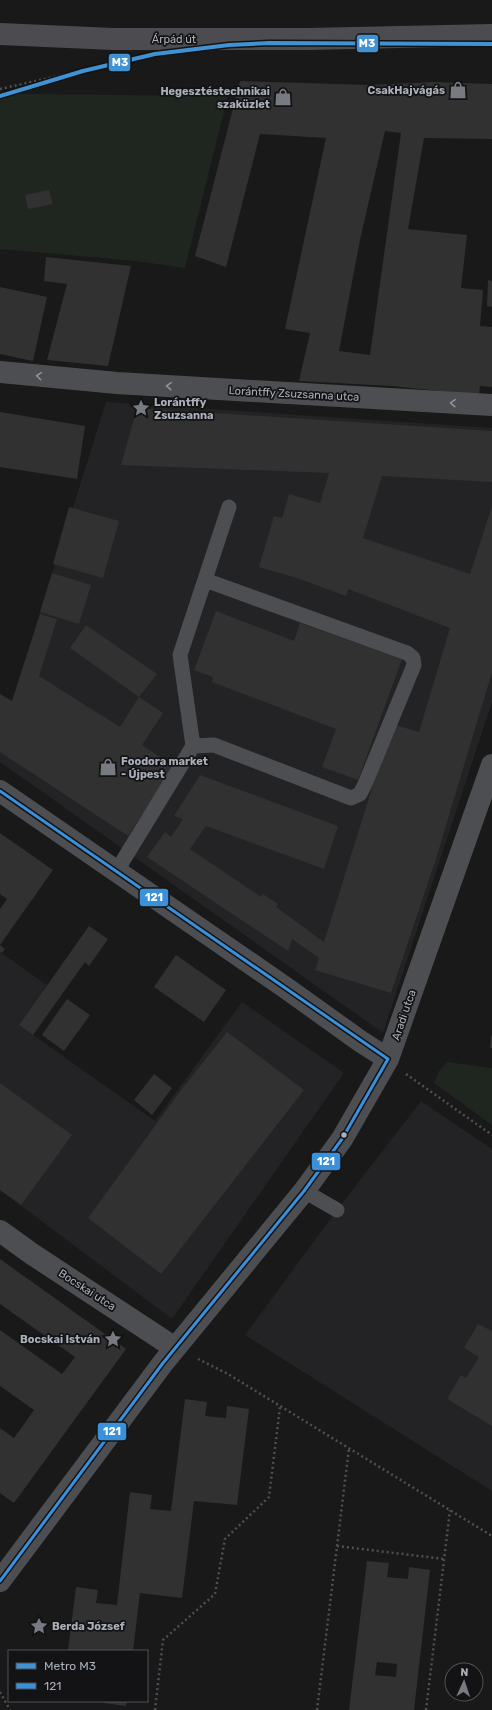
<svg xmlns="http://www.w3.org/2000/svg" width="492" height="1710" viewBox="0 0 492 1710" font-family="Rubik,sans-serif">
  <rect width="100%" height="100%" fill="#191919"/>
  <path fill="#232325" d="M106,402l386,26v274l-109,331 -383,-271v-22z
    M0,952l47,33 -28,40 136,96 87,-119 102,71 -172,246 -172,-129z
    M421,1101l71,48v342l-247,-156 92,-125z"/>
  <path fill="#1e261f" d="M0,91l23,3 205,2 -43,172 -50,-7 -135,-12z
    M447,1062l45,6v57l-58,-42 5,-12z"/>
  <path fill="#313131" fill-rule="evenodd" d="M240,81l129,4 65,-3 58,2v55l-68,-1 -16,91 59,6 -6,53 22,2 -3,36 12,1v60l-12,-1 -1,9 -87,-9 -93,-5 11,-48 -25,-4 41,-191 -66,-4 -34,133 -31,-11zM385,131l16,2 -31,222 -31,-4 21,-111z
    M49,190l4,14 -25,5 -3,-14z
    M46,257l85,9 -23,100 -61,-6 20,-76 -23,-3z
    M488,280l4,1v26l-5,-1z
    M0,287l47,10 -14,64 -33,-7z
    M137,408l355,23v51l-110,-6 -19,62 107,36 22,-68v166l-56,187 -45,134 -76,-23 4,-12 -27,-19 -4,12 -141,-94 18,-25 6,5 12,-18 -9,-3 26,-41 138,51 -14,43 -118,-43 -16,23 71,48 2,-3 15,10 -2,3 48,35 68,-218 27,8 31,-104 -102,-39 -2,7 -49,-18 -38,-11 15,-51 8,2 7,-24 31,9 9,-30 -208,-8z
    M0,412l85,14 -8,53 -77,-12z
    M69,507l50,14 -16,57 -50,-14z
    M52,573l39,12 -12,39 -39,-12z
    M216,611l78,30 6,-18 102,36 -44,121 -36,-13 14,-38 -124,-47 1,-5 -19,-7z
    M40,614l17,5 -18,57 81,51 19,-30 24,16 -21,32 32,21 -46,70 -128,-84v-58l12,7z
    M86,625l71,49 -18,23 -69,-49z
    M0,833l53,37 -53,75v-36l7,-10 -7,-5z
    M89,926l19,13 -19,27 -4,-4 -52,73 -14,-10z
    M0,945l5,4 -3,4 -2,-1z
    M176,955l50,35 -22,32 -50,-35z
    M67,999l23,16 -26,36 -22,-16z
    M227,1032l77,58 -143,184 -73,-56 93,-128z
    M491,1036h1v12h-2z
    M154,1074l18,14 -20,27 -18,-15z
    M0,1083l72,52 -51,70 -21,-15z
    M0,1259l126,90 -112,154 -14,-10v-65l14,10 20,-28 -34,-24v-56l62,44 13,-17 -75,-53z
    M478,1324l14,7v95l-45,-27 14,-24 5,3 13,-21 -15,-9z
    M185,1399l22,3 -2,14 21,2 1,-12 22,3 -12,96 -43,-4 -12,97 -42,-5 -7,58h-65l8,-64 22,3 -2,13 21,2 13,-113 22,3 -2,14 21,2z
    M367,1561l22,2 -2,14 21,2 1,-12 21,3 -16,140h-65zM377,1662l20,2 -1,13 -21,-2z
    M104,1701h23l-1,5 -22,-3z"/>
  <g fill="none" stroke-linecap="round" stroke-linejoin="round">
    <path stroke="#4f5053" stroke-width="2.5" stroke-dasharray="2 3" stroke-linecap="butt" d="M0,89l67,-15
      M406,1074l86,61
      M198,1359l30,15 264,162
      M337,1546l107,13
      M0,1692l10,18
      M155,1710l8,-70 52,-46 10,-55 44,-42 11,-90
      M317,1710l32,-262
      M426,1710l24,-200"/>
    <path stroke="#4d4e52" stroke-width="15" d="M193,746l21,-1 137,53 9,-4 5,-10 49,-119 -1,-7 -6,-5 -202,-73
      M116,872l77,-126 -13,-91 49,-148
      M304,1191l33,19"/>
    <path stroke="#4d4e52" stroke-width="22" d="M0,372l117,11 375,22
      M0,791l286,197 74,53 28,18
      M0,1231l32,23 143,94
      M0,1581l163,-218 141,-172 38,-52 46,-80 104,-294"/>
    <path stroke="#4c4c50" stroke-width="22" d="M0,34l113,5h195l184,-4"/>
    <g stroke="#131315" stroke-width="6">
      <path id="bus-1" d="M0,791l388,268 -46,80 -38,52 -141,172 -163,218"/>
    </g>
    <use href="#bus-1" stroke="#3a90db" stroke-width="3"/>
    <g stroke="#131315" stroke-width="7">
      <path id="metro-1" d="M0,96l83,-25 72,-17 74,-9 40,-2 223,1"/>
    </g>
    <use href="#metro-1" stroke="#4092d2" stroke-width="4"/>
  </g>
  <defs><path id="oneway-chevron" d="M-2-3.5L2.5 0L-2 3.5" fill="none" stroke-width="1.6" stroke-linecap="round" stroke-linejoin="round"/></defs>
  <g stroke="#8e929a">
    <use href="#oneway-chevron" transform="translate(39 376) rotate(-175)"/>
    <use href="#oneway-chevron" transform="translate(169 386) rotate(-176)"/>
    <use href="#oneway-chevron" transform="translate(453 403) rotate(-177)"/>
  </g>
  <defs>
    <g id="shop-bare" transform="scale(1.38)"><path d="M-5-2.5h2.3a2.7 3.5 0 0 1 5.4 0H5L5.5 6h-11ZM-1.5-2.5h3a1.5 2.3 0 0 0-3 0Z" fill="#777a81" stroke="#131315" stroke-width="2.5" paint-order="stroke"/></g>
    <g id="sight-bare" transform="scale(1.38)"><path d="M0-6L1.8-2.2L6-1.7L2.9 1.2L3.7 5.4L0 3.3L-3.7 5.4L-2.9 1.2L-6-1.7L-1.8-2.2Z" fill="#777a81" stroke="#131315" stroke-width="2.5" paint-order="stroke"/></g>
  </defs>
  <g fill-rule="evenodd">
    <use href="#shop-bare" x="458" y="90"/>
    <use href="#shop-bare" x="283" y="97"/>
    <use href="#sight-bare" x="141" y="408"/>
    <use href="#shop-bare" x="108" y="767"/>
    <use href="#sight-bare" x="113" y="1339"/>
    <use href="#sight-bare" x="39" y="1626"/>
  </g>
  <circle fill="#aaafb9" stroke="#131315" stroke-width="1.5" cx="344" cy="1135" r="3.5"/>
  <g text-anchor="middle" dominant-baseline="central" stroke-width="3.5" stroke-linejoin="round" paint-order="stroke">
    <g font-size="11" fill="#aaafb9" stroke="#131315">
      <text x="174" y="39">Árpád út</text>
      <text transform="translate(294 394) rotate(3)">Lorántffy Zsuzsanna utca</text>
      <text transform="translate(404 1015) rotate(-71)">Aradi utca</text>
      <text transform="translate(87 1290) rotate(33)">Bocskai utca</text>
    </g>
    <g font-size="11" font-weight="bold" fill="#aaafb9" stroke="#131315" text-anchor="end">
      <text x="445" y="90">CsakHajvágás</text>
      <text x="270" y="91">Hegesztéstechnikai<tspan x="270" dy="13">szaküzlet</tspan></text>
      <text x="154" y="402" text-anchor="start">Lorántffy<tspan x="154" dy="13">Zsuzsanna</tspan></text>
      <text x="121" y="761" text-anchor="start">Foodora market<tspan x="121" dy="13">- Újpest</tspan></text>
      <text x="100" y="1339">Bocskai István</text>
      <text x="52" y="1626" text-anchor="start">Berda József</text>
    </g>
  </g>
  <g stroke="#131315" stroke-width="1.5">
    <rect x="356" y="34" width="23" height="19" rx="4" fill="#4092d2"/>
    <rect x="108" y="53" width="23" height="19" rx="4" fill="#4092d2"/>
    <rect x="139" y="888" width="30" height="19" rx="4" fill="#3a90db"/>
    <rect x="311" y="1152" width="30" height="19" rx="4" fill="#3a90db"/>
    <rect x="97" y="1422" width="30" height="19" rx="4" fill="#3a90db"/>
  </g>
  <g font-size="11" text-anchor="middle" font-weight="bold" fill="#fff">
    <text x="367" y="47">M3</text>
    <text x="120" y="66">M3</text>
    <text x="154" y="901">121</text>
    <text x="326" y="1165">121</text>
    <text x="112" y="1435">121</text>
  </g>
  <rect x="8" y="1650" width="140" height="52" fill="#131315" stroke="#4f5157"/>
  <rect x="16" y="1663" width="20" height="6" fill="#4092d2" stroke="#4f5157"/>
  <text x="44" y="1670" font-size="12" fill="#aaafb9">Metro M3</text>
  <rect x="16" y="1683" width="20" height="6" fill="#3a90db" stroke="#4f5157"/>
  <text x="44" y="1690" font-size="12" fill="#aaafb9">121</text>
  <g transform="translate(464 1682) rotate(3)"><circle r="19" fill="#131315" stroke="#4f5157"/>
  <path d="M0-3L7 15L0 10L-7 15Z" fill="#777a81"/>
  <text y="-6" font-size="11" font-weight="bold" text-anchor="middle" fill="#aaafb9">N</text>
  </g>
</svg>
